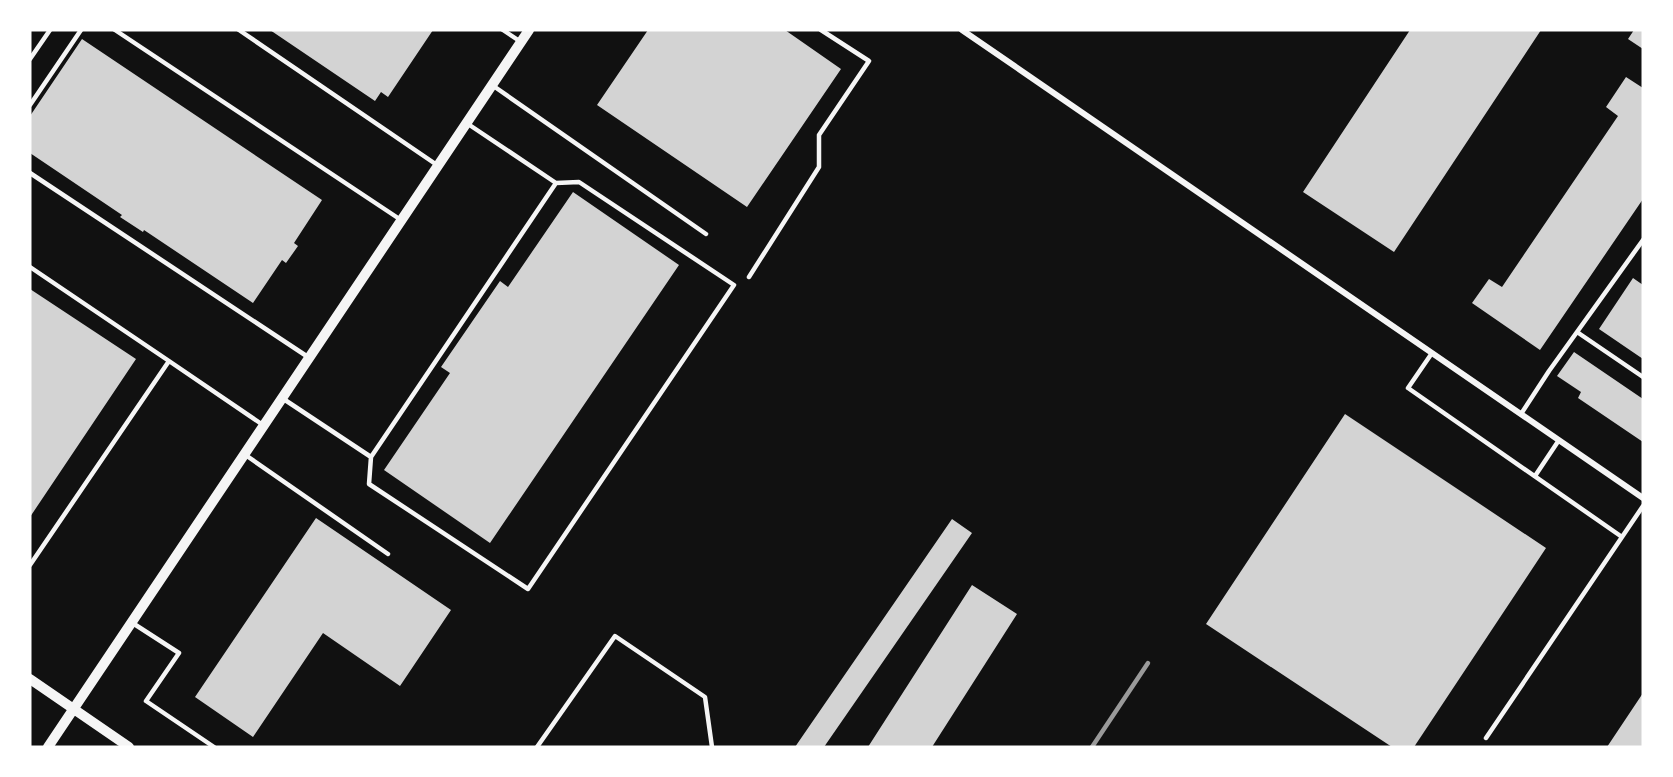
<svg xmlns="http://www.w3.org/2000/svg" width="1673" height="777" viewBox="0 0 1673 777" font-family="'Source Sans 3',sans-serif">
  <rect width="100%" height="100%" fill="#111"/>
  <path fill="#d3d3d3" d="M270,30h163l-45,67 -7,-5 -6,9z
    M648,30h137l56,39 -94,138 -150,-102z
    M1410,30h131l-147,222 -91,-60z
    M1634,30h9v19l-15,-10z
    M82,39l240,161 -28,43 4,3 -12,17 -4,-3 -29,43 -109,-73 -1,2 -23,-15 2,-2 -92,-62v-37z
    M1626,77l17,11v111l-103,151 -68,-47 17,-24 13,8 116,-171 -12,-9z
    M573,192l106,73 -189,278 -106,-73 66,-97 -9,-6 59,-86 8,6z
    M1633,278l10,7v74l-44,-30z
    M30,289l106,70 -106,158z
    M1574,352l69,47v43l-65,-44 3,-6 -24,-16z
    M1345,414l201,134 -132,199h-22l-186,-123z
    M316,518l135,92 -51,76 -77,-53 -70,104 -58,-40z
    M952,519l20,14 -148,214h-29z
    M972,585l45,29 -85,133h-64z
    M1643,693v54h-36z"/>
  <g fill="none" stroke-linecap="round" stroke-linejoin="round">
    <path stroke="#f5f5f5" stroke-width="4.5" d="M115,30l286,190
      M239,30l198,135
      M503,30l18,12
      M30,59l20,-29
      M492,85l214,149
      M30,105l51,-75
      M30,173l278,184
      M30,267l139,94 -139,204
      M749,277l70,-110v-32l50,-74 -48,-31
      M1577,332l66,45
      M1432,353l-24,35 214,149
      M169,361l94,64
      M282,398l89,59 185,-274 -88,-59
      M1521,414l28,-43 94,-131
      M244,454l144,100
      M371,457l-2,27 159,105 206,-304 -155,-103 -23,1
      M1535,476l24,-36
      M131,622l48,31 -33,48 68,46
      M1486,738l157,-232
      M537,747l78,-111 90,61 7,50"/>
    <path stroke="#f5f5f5" stroke-width="6" d="M962,30l681,468"/>
    <path stroke="#f5f5f5" stroke-width="10" d="M30,679l99,68
      M48,747l481,-717"/>
    <path stroke="#9a9a9a" stroke-width="4.5" d="M1092,747l56,-84"/>
  </g>
  <rect width="1673" height="777" fill="none" stroke="#ffffff" stroke-width="63"/>
</svg>
